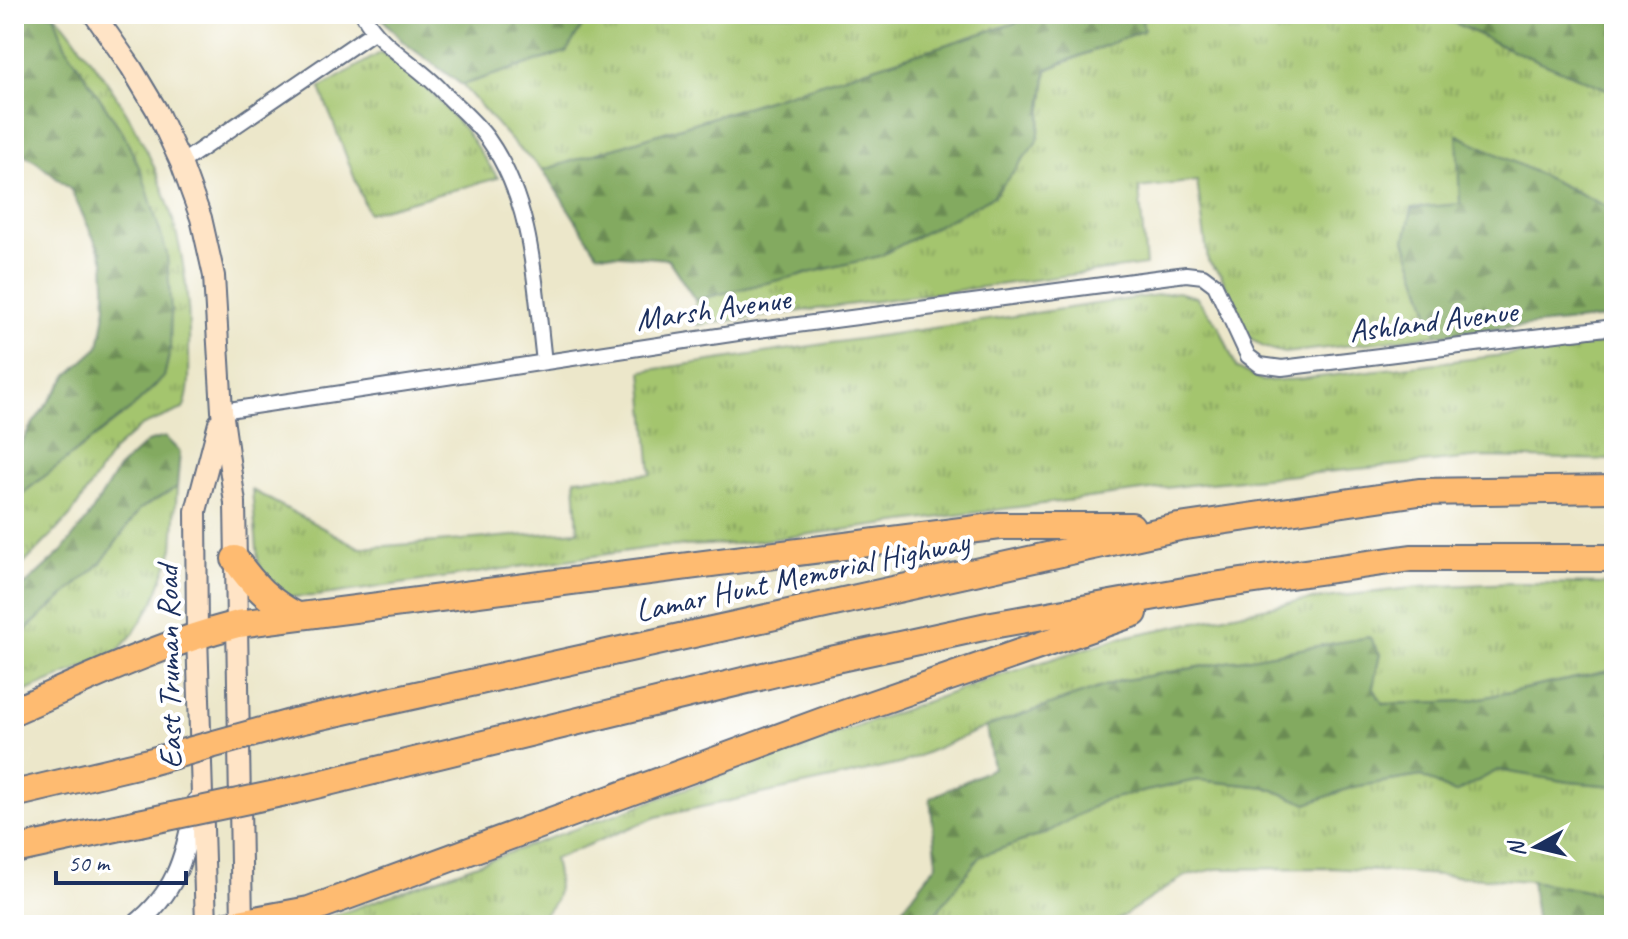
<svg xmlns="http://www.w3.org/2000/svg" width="1628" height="939" viewBox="0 0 1628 939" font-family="Caveat,sans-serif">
  <defs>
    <pattern id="grass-tufts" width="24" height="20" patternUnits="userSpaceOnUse" patternTransform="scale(2)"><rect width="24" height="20" fill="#a4c56e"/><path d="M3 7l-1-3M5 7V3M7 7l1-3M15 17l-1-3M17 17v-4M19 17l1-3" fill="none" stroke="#85a05e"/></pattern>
    <pattern id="forest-firs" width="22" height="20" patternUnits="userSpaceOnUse" patternTransform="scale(2)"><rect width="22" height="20" fill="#83aa61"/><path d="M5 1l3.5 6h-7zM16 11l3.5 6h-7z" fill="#6a8b53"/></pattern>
  </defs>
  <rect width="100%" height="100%" fill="#fff"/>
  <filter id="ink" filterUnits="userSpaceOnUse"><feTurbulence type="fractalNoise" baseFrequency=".0125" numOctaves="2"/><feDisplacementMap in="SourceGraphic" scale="16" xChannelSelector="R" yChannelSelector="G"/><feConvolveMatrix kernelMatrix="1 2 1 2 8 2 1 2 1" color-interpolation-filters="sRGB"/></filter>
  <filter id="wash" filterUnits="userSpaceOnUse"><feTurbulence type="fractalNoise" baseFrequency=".006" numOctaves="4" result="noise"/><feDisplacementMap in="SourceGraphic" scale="32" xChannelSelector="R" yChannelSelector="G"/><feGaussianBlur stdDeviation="1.8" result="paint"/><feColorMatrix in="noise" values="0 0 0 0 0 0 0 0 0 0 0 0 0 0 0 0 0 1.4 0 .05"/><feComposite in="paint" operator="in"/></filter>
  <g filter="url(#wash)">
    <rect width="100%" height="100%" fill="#ece7ca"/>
    <path fill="url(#grass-tufts)" stroke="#607a66" stroke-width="2" d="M54,14c11,8 21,25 30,37 69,87 108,187 105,299 0,20 2,41 -6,59l-42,17 -27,24 -43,65 -57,59v-70l13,-14 105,-82 32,-31 6,-26 -46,-216 -59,-90z
      M590,14h55l7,10 17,-4v-6h375l-501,156 -26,-23 -55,-62 104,-33z
      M1141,14h296l65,32 112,46v118l-156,-75 2,69 -55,36 32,95 -153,18 -21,-6 -14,-10 -28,-62 -13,-14 -11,-80 -58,7 7,77 -449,60 -2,-25 185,-44 158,-116 9,-70 96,-40z
      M382,52l52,43 31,35 33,48 -130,35 -48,-125z
      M1177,292l19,5 23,29 17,41 27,14 39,-2 312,-37v118l-131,-3 -294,28 -455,59 -78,3 -339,49 -29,1 -24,-19 -6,-18 -6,-70 108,58 218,-17 -3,-52 76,-5 -9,-103z
      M177,487l-4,62 -19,52 -21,33 -19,21 -100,41v-56l87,-77 39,-54z
      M1514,583l100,1v86l-147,31 -85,3 -9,-17 7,-33 -11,-17 -250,44 -133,46 -86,37 -244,53 -102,42c8,36 6,50 -30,66h-215l683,-247 127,-40 179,-37 122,-14z
      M1497,770l72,12 45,4v110l-83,-15 -200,-13 -115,1 -31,7 -76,49h-182l53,-69 66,-23 59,-33 92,-20 69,7 41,17 46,-17 69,-11 33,16z"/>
    <path fill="url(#forest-firs)" stroke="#4f6c60" stroke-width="2" d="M14,14h40l11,31 59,90 18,38 25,81 4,57 -1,40 -6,26 -32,31 -105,82 -13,14v-46l15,-29 39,-54 31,-28 7,-40 -2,-47 -33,-70 -33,-27 -24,-15v-55l3,-3 -3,-2z
      M378,14h212l-24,38 -104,33 -59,-43z
      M1044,14h97l3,16 -97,39 -9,71 -44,56 -114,60 -185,44 -27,-41 -71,-6 -54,-83z
      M1437,14h177v78l-112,-46z
      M1457,135l157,75v107l-177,18 -32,-95 7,-32 48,-4z
      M165,437l15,15 -3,35 -37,22 -39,54 -87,77v-45l48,-44 28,-36 28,-46 29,-27z
      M1369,637l11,17 -7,33 10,17 84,-3 147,-31v116l-45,-4 -71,-12 -43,23 -34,-17 -68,11 -46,17 -41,-17 -69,-7 -92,20 -59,33 -66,23 -53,69h-37l47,-61 -7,-66 63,-30 -7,-41 133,-46z
      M1531,881l83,15v29h-77z"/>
  </g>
  <g filter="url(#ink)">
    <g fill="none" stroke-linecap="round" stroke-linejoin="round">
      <g stroke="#646f84" stroke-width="18">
        <path id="minor" d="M363,14c17,33 53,49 78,76 15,16 34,31 47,49 46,65 47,148 56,223
          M181,163l192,-131
          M222,411l529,-80 435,-57 17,2 12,9 33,71 12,9 22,3 332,-41"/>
      </g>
      <g stroke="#646f84" stroke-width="22">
        <path id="tertiary" d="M135,925c45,-36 49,-71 61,-123"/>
      </g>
      <g stroke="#646f84" stroke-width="24">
        <path id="secondary" d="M94,14l37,53 25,42 25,54 20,55 13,58 8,135 13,92 7,422
          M206,925l-9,-291 -1,-123 23,-88"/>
      </g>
      <g stroke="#646f84" stroke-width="30">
        <path id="motorway" d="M235,559c19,27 33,41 62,57
          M14,711c73,-32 146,-67 224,-87l762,-98h131
          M294,722l885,-195 240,-35 195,-3
          M295,790l522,-127 175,-38 221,-39 198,-28h203
          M14,794l135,-32
          M14,850l125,-27
          M228,925l81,-15 514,-189 311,-108"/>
      </g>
      <use href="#minor" stroke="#fff" stroke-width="14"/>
      <use href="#tertiary" stroke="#fff" stroke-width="18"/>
      <use href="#secondary" stroke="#ffe4c6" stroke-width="20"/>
      <use href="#motorway" stroke="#febb71" stroke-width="26"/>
      <g stroke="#646f84" stroke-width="30" stroke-linecap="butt">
        <path id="motorway-bridge" d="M149,762l145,-40
          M139,823l156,-33"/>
      </g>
      <use href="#motorway-bridge" stroke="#febb71" stroke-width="26"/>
    </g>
  </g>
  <g text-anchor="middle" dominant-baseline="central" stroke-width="8" stroke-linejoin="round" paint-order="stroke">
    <g font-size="32" fill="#1b2f5e" stroke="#fff">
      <text transform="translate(713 309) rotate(-8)">Marsh Avenue</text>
      <text transform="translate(1433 321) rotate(-7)">Ashland Avenue</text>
      <text transform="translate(802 576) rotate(-12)">Lamar Hunt Memorial Highway</text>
      <text transform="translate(169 667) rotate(-91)">East Truman Road</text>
    </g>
  </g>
  <rect width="1628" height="939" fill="none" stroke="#fff" stroke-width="48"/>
  <g transform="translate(1536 847) rotate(262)" stroke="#ffffff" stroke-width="6" paint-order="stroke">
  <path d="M0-6L14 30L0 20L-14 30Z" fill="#1b2f5e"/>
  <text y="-12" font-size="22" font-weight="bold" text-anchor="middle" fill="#1b2f5e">N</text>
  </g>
  <path d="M56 871v12h130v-12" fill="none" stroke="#1b2f5e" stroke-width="4"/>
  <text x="68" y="871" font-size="24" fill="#1b2f5e" stroke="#ffffff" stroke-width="6" paint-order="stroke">50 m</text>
</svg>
